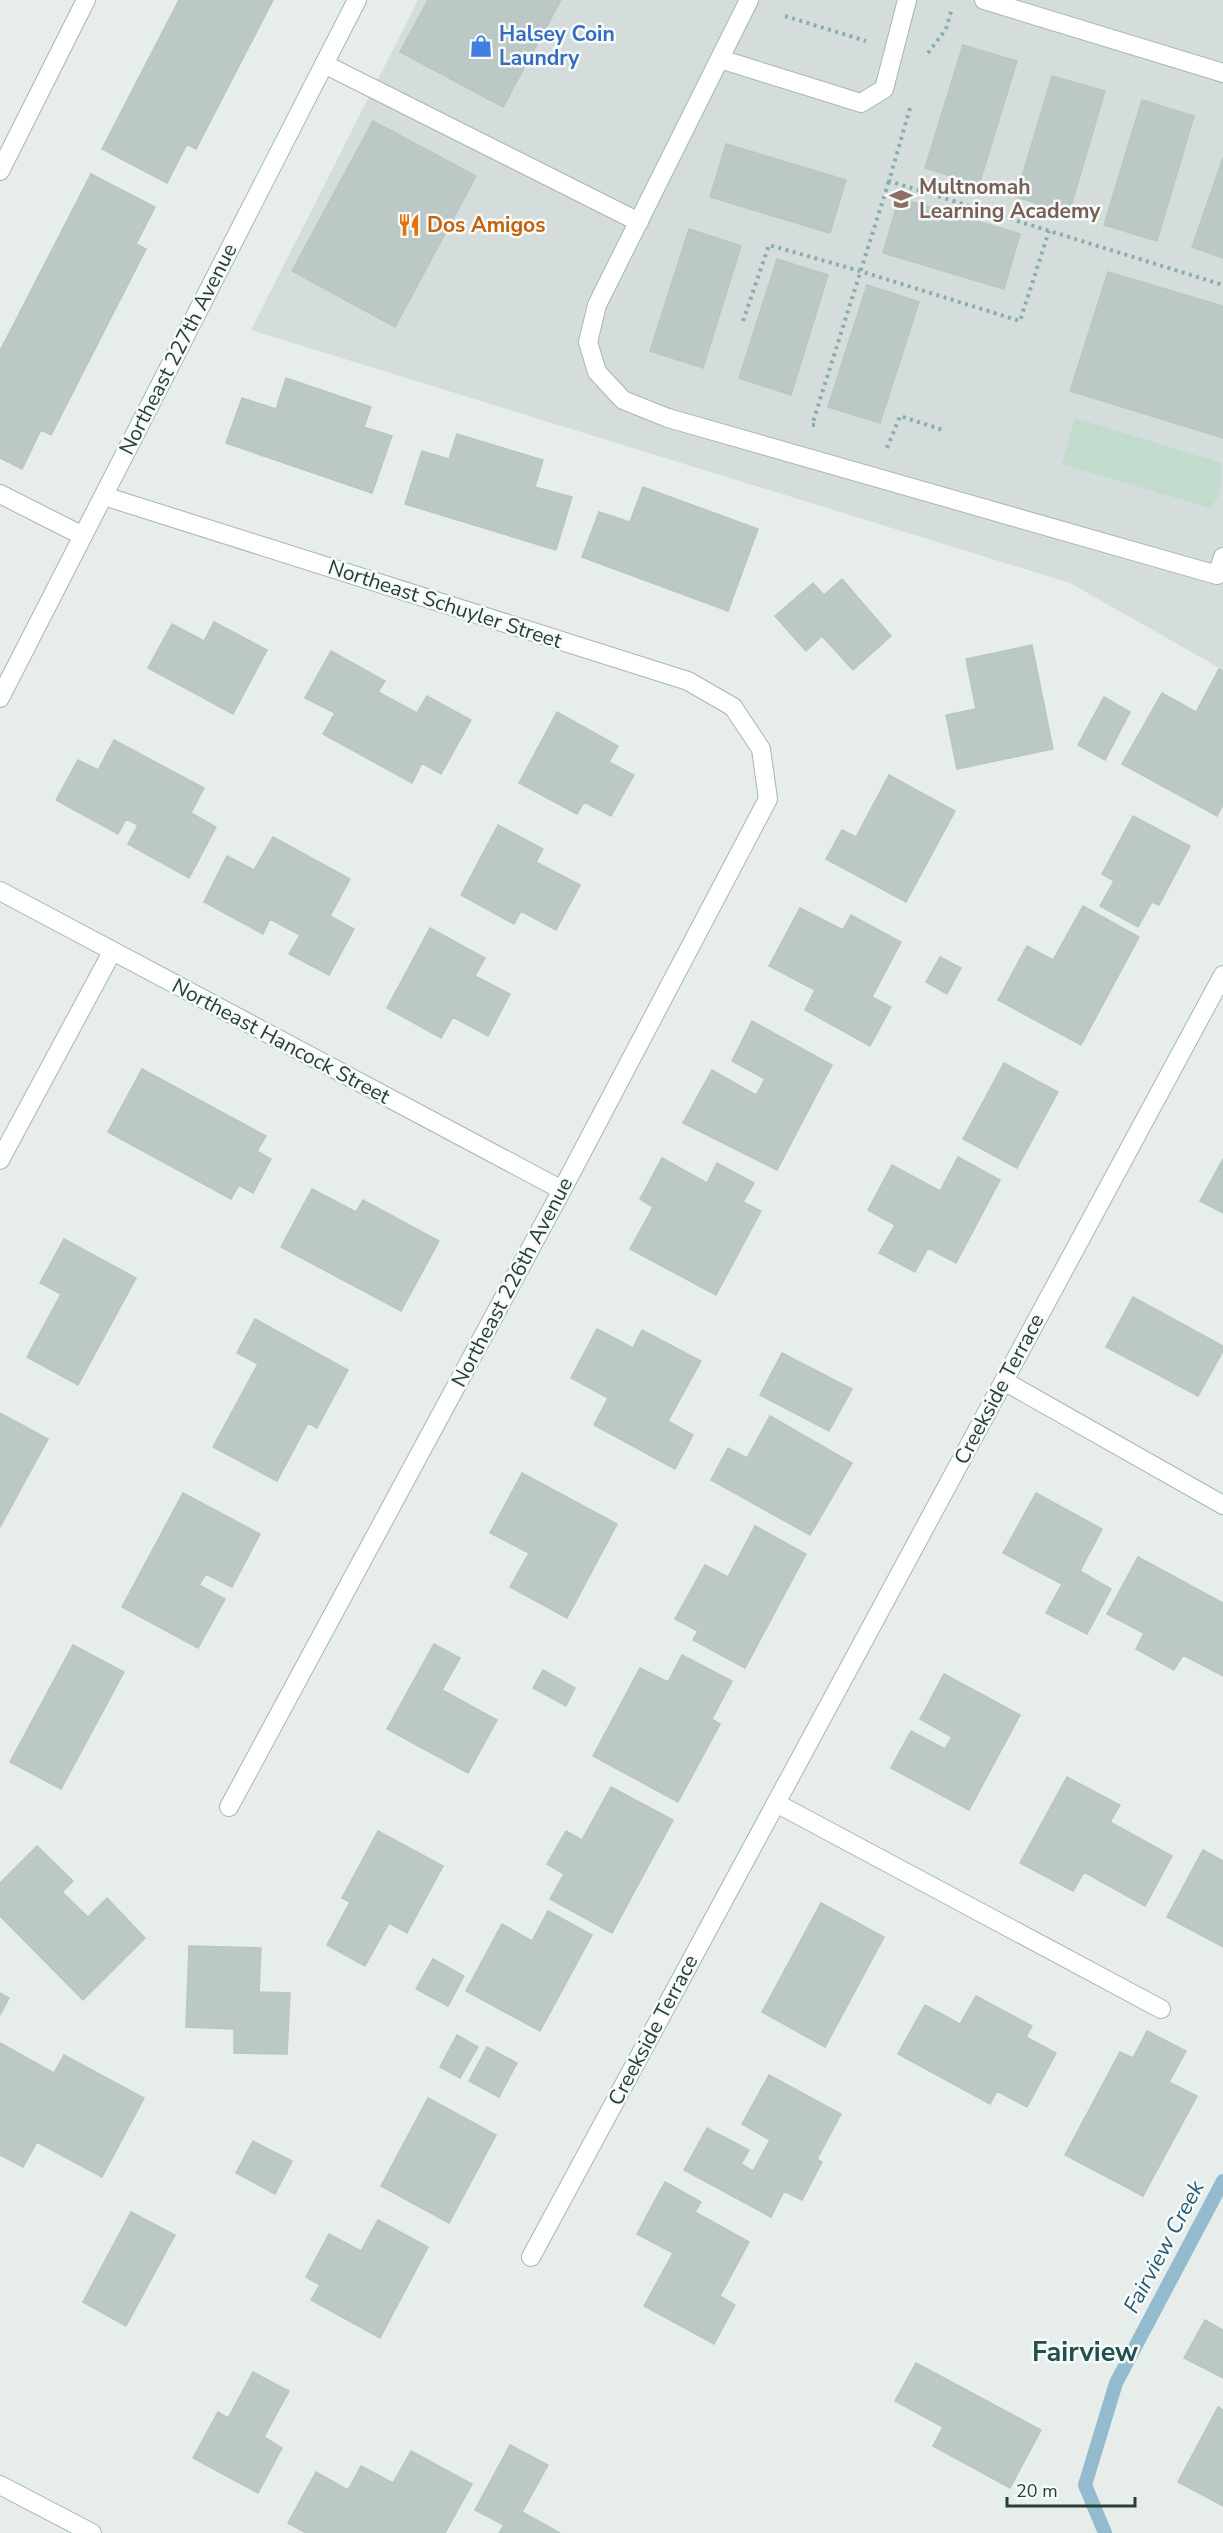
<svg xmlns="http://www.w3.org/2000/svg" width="1223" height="2533" viewBox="0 0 1223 2533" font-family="'Nunito Sans',sans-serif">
  <rect width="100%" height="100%" fill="#e6edeb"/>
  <path fill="#d4dddb" d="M418,0h805v670l-153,-87 -819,-253z"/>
  <path fill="#c1dccd" d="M1075,418l146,45c2,17 1,33 -11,45l-148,-44z"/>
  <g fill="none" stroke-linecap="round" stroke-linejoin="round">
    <path stroke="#93bacd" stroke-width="14" d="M1105,2533l-20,-48 31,-102 107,-202"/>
  </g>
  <path fill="#bbc8c5" stroke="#b9c7c3" stroke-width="1.5" d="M179,0h94l-77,149 -9,-5 -20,39 -65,-34z
    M428,0h133l-58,107 -103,-55z
    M963,45l54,16 -38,124 -54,-17z
    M1052,76l53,15 -36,122 -53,-16z
    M1142,100l52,16 -37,125 -53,-16z
    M373,121l103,55 -81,151 -103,-56z
    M726,144l120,36 -16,53 -120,-36z
    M1223,158v100l-31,-11z
    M91,174l64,33 -19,37 10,5 -95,186 -10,-5 -19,39 -22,-11v-107z
    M899,198l121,36 -16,55 -121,-36z
    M689,229l52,17 -38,122 -53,-17z
    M777,259l51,16 -37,120 -52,-17z
    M1108,272l115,34v132l-153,-47z
    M867,285l52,17 -39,121 -52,-16z
    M286,378l85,29 -7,20 28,9 -20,57 -146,-50 16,-45 34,11z
    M457,434l86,26 -8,27 37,10 -16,53 -151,-46 17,-53 27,8z
    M643,487l115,42 -30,82 -146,-54 17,-45 31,10z
    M842,579l49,57 -38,34 -31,-34 -16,15 -31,-35 38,-33 11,12z
    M214,622l53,28 -34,64 -85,-46 24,-44 32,17z
    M1032,645l21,104 -96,20 -11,-54 30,-6 -10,-50z
    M331,651l54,30 -7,11 39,21 10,-17 44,24 -30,54 -19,-11 -10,20 -89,-49 12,-21 -30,-15z
    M1219,669l4,2v134l-6,11 -95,-52 40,-71 34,19z
    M1104,697l26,15 -25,48 -27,-15z
    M557,712l61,34 -9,16 25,13 -23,41 -27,-14 -7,12 -58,-31z
    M114,740l90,48 -13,25 25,14 -27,51 -61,-34 10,-19 -12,-6 -8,15 -62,-34 22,-40 20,10z
    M889,775l66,36 -49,91 -80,-43 16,-29 14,7z
    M1133,816l57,30 -31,59 -7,-3 -14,25 -38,-21 14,-25 -12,-7z
    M498,825l45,24 -7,13 44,23 -24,45 -35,-19 -7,13 -53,-29z
    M273,837l77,42 -20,37 24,13 -25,46 -40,-21 11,-19 -30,-16 -7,15 -59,-32 23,-46 27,14z
    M1083,906l56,31 -58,108 -83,-45 29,-54 26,14z
    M800,908l43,22 8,-15 50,27 -29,55 19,10 -21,39 -65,-36 10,-20 -46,-24z
    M430,928l55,30 -10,18 35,18 -22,42 -35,-19 -12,21 -54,-30z
    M940,957l21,11 -14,26 -21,-12z
    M752,1021l80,44 -55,105 -94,-47 29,-53 44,25 9,-16 -33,-18z
    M1004,1063l54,29 -41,76 -54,-29z
    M142,1069l124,67 -9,15 14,8 -18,34 -14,-8 -8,14 -123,-67z
    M958,1157l42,23 -44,83 -28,-15 -13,24 -36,-19 16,-28 -27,-15 24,-45 48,26z
    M662,1158l45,25 10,-20 37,20 -11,19 18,9 -45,84 -86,-46 23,-42 -13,-8z
    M1223,1159v54l-23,-12z
    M312,1189l44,23 7,-12 76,41 -38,70 -120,-64z
    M64,1239l72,39 -58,107 -51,-28 34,-63 -21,-11z
    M1133,1297l90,49v5l-25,45 -92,-49z
    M255,1319l93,51 -31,58 -9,-5 -31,58 -64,-34 45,-83 -21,-11z
    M597,1329l36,19 9,-18 59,31 -33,60 25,14 -18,34 -81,-44 14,-27 -37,-20z
    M782,1353l70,36 -23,42 -69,-36z
    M0,1413l48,26 -48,88z
    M770,1416l82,47 -42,72 -99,-55 17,-32 19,10z
    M522,1473l95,51 -50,94 -57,-31 19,-34 -39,-20z
    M183,1493l77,41 -28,53 -26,-13 -7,11 26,14 -27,49 -76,-41z
    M1036,1493l66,36 -22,42 31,18 -24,45 -41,-21 16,-29 -59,-31z
    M755,1526l51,28 -61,114 -52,-28 5,-9 -23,-12 30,-54 23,12z
    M1138,1557l85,46v73l-40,-21 -9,15 -38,-21 8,-16 -37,-19z
    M434,1644l26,14 -18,32 55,30 -29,53 -81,-44z
    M73,1645l51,27 -63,117 -51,-27z
    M682,1655l50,26 -20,38 8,5 -42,78 -85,-46 47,-88 28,14z
    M543,1670l32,18 -9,18 -33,-18z
    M944,1674l76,41 -51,95 -78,-42 20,-37 34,18 7,-12 -32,-18z
    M1067,1777l53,28 -10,17 62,34 -27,50 -61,-34 -11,19 -53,-28z
    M611,1787l62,33 -61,113 -62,-34 14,-25 -17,-10 19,-33 16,9z
    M378,1831l65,35 -36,67 -18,-10 -24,43 -38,-21 23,-43 -8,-4z
    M37,1846l36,35 -11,11 26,25 19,-19 38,40 -62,62 -83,-84v-33z
    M1203,1850l20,11v86l-56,-30z
    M821,1903l63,34 -59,110 -63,-35z
    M548,1911l44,24 -52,96 -74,-40 36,-67 30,17z
    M189,1946l72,2 -2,44 31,1 -3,61 -53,-1v-24l-48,-2z
    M433,1959l31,17 -16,30 -32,-17z
    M0,1993l9,5 -9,17z
    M976,1996l56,30 -6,11 30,16 -29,54 -30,-16 -7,13 -92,-50 27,-49 35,19z
    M1147,2031l39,20 -17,31 28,14 -54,100 -78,-41 55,-103 13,6z
    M457,2035l21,12 -18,31 -20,-11z
    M0,2043l54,30 10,-18 80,43 -42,79 -65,-35 -14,25 -23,-12z
    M487,2047l30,16 -18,34 -30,-16z
    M769,2075l72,39 -24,45 5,3 -20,38 -18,-9 -13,26 -87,-47 23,-42 42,22 -8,14 12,7 17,-31 -28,-16z
    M428,2098l68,37 -47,88 -68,-37z
    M253,2141l39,20 -17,33 -39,-21z
    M665,2182l36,20 -6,10 54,30 -29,54 15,9 -21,39 -70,-38 29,-53 -36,-19z
    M131,2212l44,23 -49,91 -43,-24z
    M378,2220l50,27 -48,91 -69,-38 9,-15 -14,-8 23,-43 32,17z
    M1205,2320l18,10v48l-39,-20z
    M916,2363l125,67 -31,58 -77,-42 10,-19 -48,-26z
    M253,2372l36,19 -25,46 18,11 -24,45 -65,-35 25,-46 10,6z
    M1218,2407l5,3v96l-45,-24z
    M510,2445l38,20 -26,47 38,21h-61l5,-8 -29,-15z
    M411,2451l61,33 -27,49h-139l-18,-10 28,-51 32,18 13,-24 32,17z"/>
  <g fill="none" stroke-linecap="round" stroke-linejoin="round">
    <g stroke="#a9b5b3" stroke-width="20">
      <path id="service" d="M749,0l-152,305 -9,37 9,30 26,28 45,18 549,157 6,-18
        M984,0l239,73
        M720,59l141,44 23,-14 23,-89
        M324,64l315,158
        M0,171l86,-171
        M0,494l83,42"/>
    </g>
    <g stroke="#a9b5b3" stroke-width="20">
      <path id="minor" d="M104,496l584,185 45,26 28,42 7,50 -206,391 -333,617
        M0,698l357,-698
        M0,891l562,299
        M0,1160l112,-208
        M1004,1381l219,124
        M776,1803l385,206
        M531,2257l692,-1282
        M0,2485l92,48"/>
    </g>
    <path stroke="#89aea9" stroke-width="4" stroke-dasharray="3 4.5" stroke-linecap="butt" d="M785,16l81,25
      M928,53l18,-24 6,-21
      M910,108l-21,73 334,104
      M743,321l26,-76 91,26 160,50 29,-90
      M815,425h-3l77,-244
      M887,448l13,-32 43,14"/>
    <use href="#service" stroke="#fff" stroke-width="18"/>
    <use href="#minor" stroke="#fff" stroke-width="18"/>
  </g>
  <defs>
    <g id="shop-bare" transform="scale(1.8)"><path d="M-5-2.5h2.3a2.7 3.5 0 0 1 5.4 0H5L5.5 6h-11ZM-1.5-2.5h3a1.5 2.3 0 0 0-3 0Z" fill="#3f7fe0" stroke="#f6faf9" stroke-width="2.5" paint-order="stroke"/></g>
    <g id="school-bare" transform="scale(1.8)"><path d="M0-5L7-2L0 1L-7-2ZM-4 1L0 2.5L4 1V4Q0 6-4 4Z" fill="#8d6e63" stroke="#f6faf9" stroke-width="2.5" paint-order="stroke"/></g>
    <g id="restaurant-bare" transform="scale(1.8)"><path d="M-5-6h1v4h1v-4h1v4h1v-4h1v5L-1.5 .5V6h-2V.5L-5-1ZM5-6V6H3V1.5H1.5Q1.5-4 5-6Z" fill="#e8710a" stroke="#f6faf9" stroke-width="2.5" paint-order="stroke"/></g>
  </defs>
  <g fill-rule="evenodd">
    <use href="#shop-bare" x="481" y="46"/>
    <use href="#school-bare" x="901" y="199"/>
    <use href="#restaurant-bare" x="409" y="225"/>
  </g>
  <g text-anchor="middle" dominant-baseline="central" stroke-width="5" stroke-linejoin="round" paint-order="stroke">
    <g font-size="21" font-weight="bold" fill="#366cbe" stroke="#f6faf9" text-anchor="start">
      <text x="499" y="34">Halsey Coin<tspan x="499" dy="24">Laundry</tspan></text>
    </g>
    <g font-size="21" font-weight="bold" fill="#785e54" stroke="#f6faf9" text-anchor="start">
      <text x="919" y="187">Multnomah<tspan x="919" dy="24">Learning Academy</tspan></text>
    </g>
    <g font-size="21" font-weight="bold" fill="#c56008" stroke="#f6faf9" text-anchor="start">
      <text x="427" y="225">Dos Amigos</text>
    </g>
    <g font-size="21" fill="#263e3c" stroke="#f6faf9">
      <text transform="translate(178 349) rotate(-63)">Northeast 227th Avenue</text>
      <text transform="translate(445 604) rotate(18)">Northeast Schuyler Street</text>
      <text transform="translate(281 1041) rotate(28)">Northeast Hancock Street</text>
      <text transform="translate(512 1282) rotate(-62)">Northeast 226th Avenue</text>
      <text transform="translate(999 1389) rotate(-62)">Creekside Terrace</text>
      <text transform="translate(653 2030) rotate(-62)">Creekside Terrace</text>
    </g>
    <g font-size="22" font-style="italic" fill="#245a76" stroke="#f6faf9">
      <text transform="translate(1164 2247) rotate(-62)">Fairview Creek</text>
    </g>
    <g font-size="27" font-weight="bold" fill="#234f4c" stroke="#f6faf9">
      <text x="1085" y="2352">Fairview</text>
    </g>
  </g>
  <path d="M1007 2497v9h128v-9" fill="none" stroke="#263e3c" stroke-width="3"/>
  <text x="1016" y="2497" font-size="18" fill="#263e3c" stroke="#f6faf9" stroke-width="4.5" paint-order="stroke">20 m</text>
</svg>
